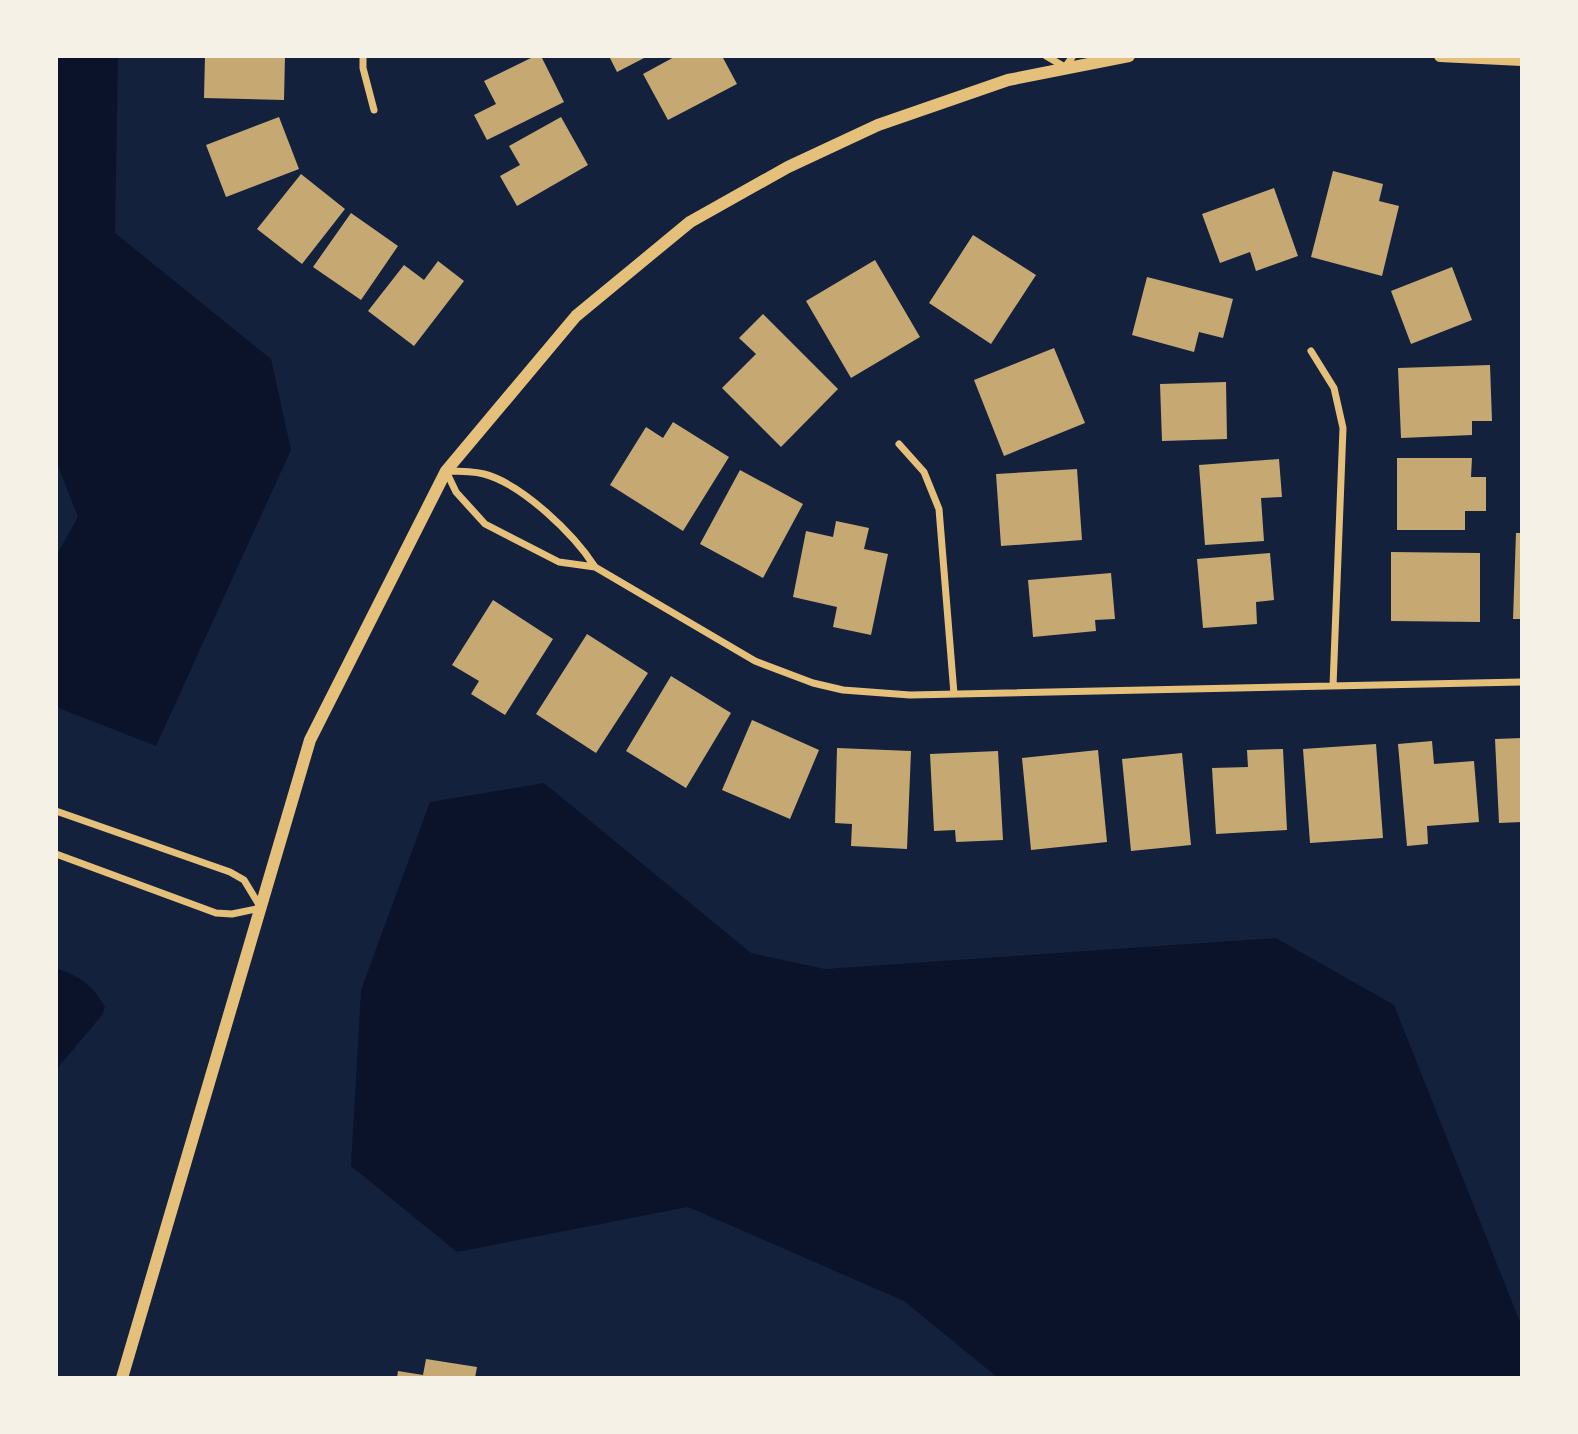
<svg xmlns="http://www.w3.org/2000/svg" width="1578" height="1434" viewBox="0 0 1578 1434" font-family="Lato,sans-serif">
  <rect width="100%" height="100%" fill="#14213d"/>
  <path fill="#0b132b" d="M56,56h62l-3,177 156,126 20,91 -135,296 -100,-39v-151l22,-39 -22,-56z
    M544,783l207,170 74,16 451,-31 118,67 128,322v51h-524l-94,-77 -216,-94 -231,45 -106,-86 10,-176 69,-188z
    M56,968c23,8 37,17 49,39l-3,8 -46,55z"/>
  <path fill="#c6a872" d="M205,56h80l-1,44 -80,-2z
    M535,56h6l23,46 -77,38 -13,-25 22,-11 -12,-23z
    M609,56h39l-31,16z
    M676,56h46l15,28 -69,36 -25,-46z
    M279,117l20,52 -73,28 -20,-52z
    M561,117l27,48 -71,41 -17,-30 20,-11 -11,-19z
    M1333,171l50,13 -4,17 20,5 -17,70 -71,-19z
    M301,174l44,35 -43,55 -45,-35z
    M1274,188l24,68 -42,15 -6,-19 -30,11 -18,-49z
    M351,213l47,33 -37,54 -48,-33z
    M973,235l63,40 -45,69 -62,-41z
    M875,260l45,77 -69,41 -45,-77z
    M438,261l26,20 -50,65 -46,-35 36,-46 20,15z
    M1452,267l20,53 -61,24 -20,-53z
    M1147,277l86,22 -10,39 -24,-6 -5,20 -62,-17z
    M763,314l75,75 -57,58 -59,-59 34,-34 -17,-16z
    M1054,348l31,75 -81,33 -30,-76z
    M1490,365l2,56h-20v14l-71,3 -3,-70z
    M1226,382l1,57 -65,2 -2,-57z
    M673,422l56,35 -46,74 -73,-46 36,-58 17,11z
    M1397,458h75l-1,19h15v34h-21v19h-68z
    M1279,459l3,38 -21,1 3,43 -59,4 -6,-80z
    M1077,469l5,71 -81,6 -5,-72z
    M740,470l63,34 -40,74 -63,-34z
    M836,521l33,7 -5,21 24,5 -17,81 -38,-8 4,-20 -44,-10 13,-66 27,6z
    M1516,533h6v86h-9z
    M1391,552l89,1v69l-89,-1z
    M1270,553l4,47 -18,2 1,22 -54,4 -6,-69z
    M1111,573l4,46 -20,1 1,11 -63,6 -5,-57z
    M493,600l60,39 -48,76 -34,-21 8,-13 -27,-16z
    M587,634l61,39 -52,80 -60,-39z
    M671,676l60,37 -45,75 -60,-37z
    M752,720l67,30 -29,69 -68,-29z
    M1522,738v84l-23,1 -4,-84z
    M1432,741l2,23 40,-3 5,61 -52,4 1,18 -21,2 -9,-102z
    M1376,744l7,94 -73,5 -7,-94z
    M837,748l74,3 -4,98 -56,-3 1,-22 -17,-1z
    M1283,749l4,81 -71,4 -4,-66 36,-1 -1,-17z
    M1098,750l9,92 -76,8 -9,-92z
    M998,751l5,89 -47,2 -1,-12 -21,1 -4,-77z
    M1182,753l9,92 -60,6 -9,-92z
    M426,1359l51,8 -2,11h-78l1,-7 25,4z"/>
  <g fill="none" stroke-linecap="round" stroke-linejoin="round">
    <path stroke="#e5c07b" stroke-width="7" d="M363,56v12l11,42
      M1046,56l19,11 8,-11
      M1311,351l23,37 9,40 -10,258
      M899,444l25,28 15,37 15,185
      M595,567c-21,-33 -73,-83 -111,-93 -12,-3 -26,-3 -38,-3l10,21 29,32 74,38 36,5 160,94 58,22 30,7 67,5 612,-13
      M56,811l174,61 14,8 17,28 -29,6 -16,-1 -160,-59"/>
    <path stroke="#e5c07b" stroke-width="12" d="M1440,56l82,4
      M122,1378l188,-638 136,-269 130,-155 114,-94 98,-55 90,-42 130,-45 121,-24"/>
  </g>
  <rect width="1578" height="1434" fill="none" stroke="#f6f1e7" stroke-width="116"/>
</svg>
